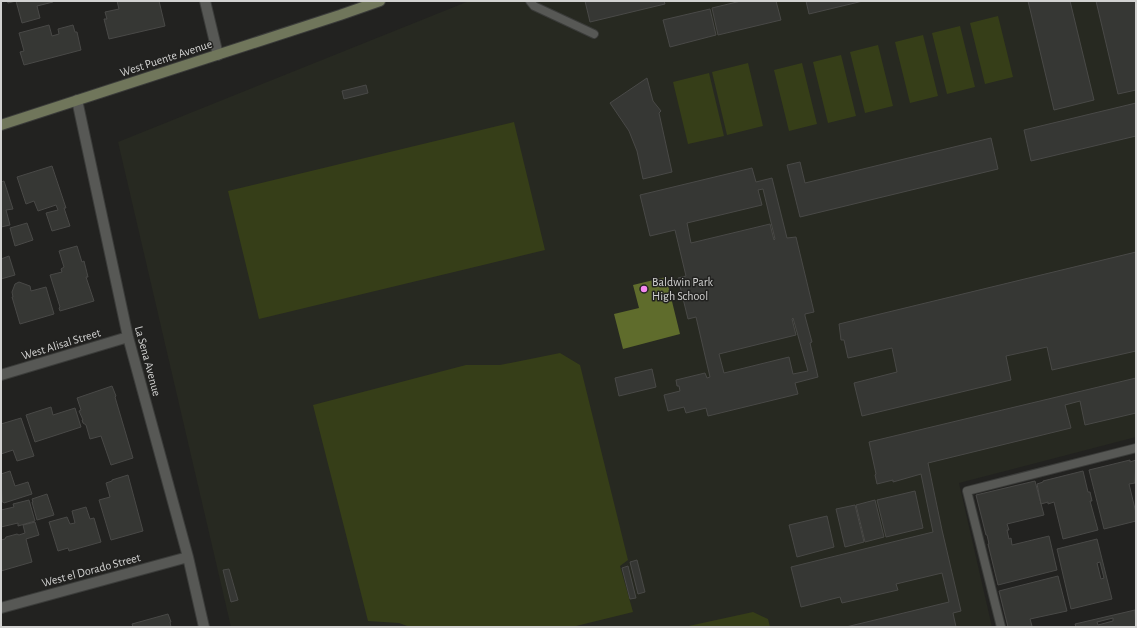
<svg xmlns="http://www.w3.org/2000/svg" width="1137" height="628" viewBox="0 0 1137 628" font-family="'Alegreya Sans',sans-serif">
  <rect width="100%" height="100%" fill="#222220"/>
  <path fill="#272921" d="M469,1h667v436l-177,46 33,144h-761l-113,-485z"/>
  <path fill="#363e18" d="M998,16l15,61 -28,7 -15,-61z
    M960,26l15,61 -28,7 -15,-61z
    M923,35l15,61 -28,7 -15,-61z
    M878,45l15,61 -28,7 -15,-61z
    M841,55l15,61 -28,7 -15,-61z
    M748,63l15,63 -36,9 -15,-63z
    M802,63l15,61 -28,7 -15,-61z
    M709,73l15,63 -36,8 -15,-62z
    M514,122l31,128 -286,69 -31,-128z
    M560,353l20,12 48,195 -8,6 13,46 -61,15h-162l-11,-4 -31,-2 -55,-216 153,-40h34z
    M753,612l15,7 2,8h-86z"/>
  <path fill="#5f6c2c" d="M666,277l14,57 -57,15 -9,-35 25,-6 -6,-23z"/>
  <path fill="#363734" stroke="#494947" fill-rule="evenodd" d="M7,1h45l1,1 -16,4 3,12 -18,5 -6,-22 -8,2z
    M117,1h42l6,25 -56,13 -5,-20h3l-2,-7 14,-3z
    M585,1h79l1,3 -75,18z
    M741,1h35l5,19 -63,15 -6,-27z
    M806,1h57l-54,13z
    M1028,1h42l24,99 -40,10z
    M1096,1h40v89l-18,4z
    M710,9l6,26 -46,12 -7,-27z
    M49,25l3,11 7,-2 -1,-5 15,-4 2,7h2l4,18 -57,15 -4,-13 4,-1 -5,-18z
    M647,78l6,23 8,10 -2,2 13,59 -29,7 -6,-28 -8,-20 -19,-28z
    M366,85l2,8 -24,6 -2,-8z
    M1136,103v33l-105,25 -7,-31z
    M991,138l7,31 -198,48 -13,-52 13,-3 5,21z
    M52,166l14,42h-2l6,18 -18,5 -6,-18 12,-3 -2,-5 -18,6 -4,-10 -8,3 -9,-27z
    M752,168l4,14 16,-4 15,60 9,-1 18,75 -9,2v2l7,26 -2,1 8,34 -23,6 3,11 -90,22 -2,-8 -20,5 -2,-6 -16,4 -4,-16 16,-4 -1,-5h-2l-1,-6 29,-7 2,5 3,-1 -14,-60 -8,2 -10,-41 8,-2 -11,-46 -25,6 -10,-41zM763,189l12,50 -1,1 -4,-16 -79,19 -4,-20 75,-18 -4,-15zM793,318l15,53 -15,3 -4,-17 -65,16 -5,-19 77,-19 -4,-16z
    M4,181l9,28 -7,1 4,15 -9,2v-45z
    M27,223l6,17 -18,6 -5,-18z
    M77,246l5,16 2,-1 4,16h-2l8,24 -34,10 -1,-3 1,-1 -10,-32 12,-3 -1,-3 3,-2 -5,-16z
    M1136,252v99l-84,19 -5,-23 -41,9 5,24 -149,36 -8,-33 43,-11 -5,-24 -44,10 -4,-18h-3l-2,-16z
    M9,256l6,19 -14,4v-20z
    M19,282l11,4 1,5 15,-4 8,27 -34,10 -8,-27h1l-1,-5 3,-8z
    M652,369l4,18 -37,9 -4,-18z
    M1136,378v35l-51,12 -5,-24 -15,4 6,23 -143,35 14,67 19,81 -8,2 3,14h-110l103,-25 -7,-29 -46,11 2,6 -56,13 -2,-6 -39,10 -10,-40 142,-35 -12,-58 -28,8v-2l-16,4 -2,-9 1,-1 -7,-32z
    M112,386l4,10 -1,1 18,61 -22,7 -10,-29 -11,3 -4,-14 -3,-2 -1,-3h1l-4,-9 2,-1 -4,-12z
    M51,407l2,8 22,-7 6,19 -46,15 -9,-27z
    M21,418l13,38 -17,5 -4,-11 -12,4v-30z
    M1130,460v2l6,-2 -1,23 -6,1 7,29v8l-32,8 -15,-59z
    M10,471l5,15 13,-4 4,12 -28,9 -1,-1h-1l-1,-28z
    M1083,471l5,21h2l2,9h-2l8,29 -35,9 -9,-37 -6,2v-2l-7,2 -4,-20 6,-2v-1z
    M128,475l15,56 -32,9 -12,-40 11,-3 -4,-14 6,-2v-1z
    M1035,481l9,34 -37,9 2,6h-2l2,9 2,-1 1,7 37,-9 8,34 -59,15 -10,-41h1l-2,-9h-1l-10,-40z
    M915,491l8,37 -37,9 -9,-37z
    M47,494l7,21 -17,5 -5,-18h1l-1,-3z
    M29,500l6,21 -17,5v-3l-17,4v-17l13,-3 -1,-3z
    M875,500l9,37 -19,5 -9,-37z
    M855,505l9,37 -19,5 -9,-38z
    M86,507l4,12 4,-1 7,24 -32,9 -1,-3 -10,3 -9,-29 18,-5 3,7 5,-1 -3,-12z
    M827,516l7,31 -37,10 -8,-32z
    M35,522l4,13 -13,4 6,23 -31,9v-31l4,-1 1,-2 11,-3 2,1 6,-2 -2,-8z
    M1097,539l15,60 -41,10 -14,-60zM1100,562l4,16 -3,1 -4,-16z
    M637,560l8,32 -7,2 -8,-32z
    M628,566l8,32 -6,1 -8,-31z
    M229,569l9,31 -7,2 -8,-32z
    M1058,576l9,35 -37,8 2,7 -2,1h-22l-9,-36z
    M1135,610l1,17h-60l-1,-3zM1113,618v3l-15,4 -1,-3z
    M168,614l3,8h-1l1,5h-38l-1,-3z"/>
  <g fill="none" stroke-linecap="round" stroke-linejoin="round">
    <g stroke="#3b3c3a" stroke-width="10">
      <path id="service" d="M530,1l4,5 60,28
        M1001,627l-34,-136 169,-43"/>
    </g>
    <g stroke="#3b3c3a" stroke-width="12">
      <path id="minor" d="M205,1l13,54
        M77,100l51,237 60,220 16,70
        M1,375l127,-38
        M1,608l187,-51"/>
    </g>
    <g stroke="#3b3c3a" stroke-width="12">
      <path id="secondary" d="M1,125l339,-110 40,-14"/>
    </g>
    <use href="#service" stroke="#575855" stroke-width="8"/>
    <use href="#minor" stroke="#575855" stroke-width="10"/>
    <use href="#secondary" stroke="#70765b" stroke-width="10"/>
  </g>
  <circle fill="#f589ef" stroke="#222220" stroke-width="1.5" cx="644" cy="289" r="4"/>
  <g text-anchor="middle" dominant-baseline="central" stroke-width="3" stroke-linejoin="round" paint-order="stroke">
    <g font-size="12" fill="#d2d2d1" stroke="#222220">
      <text transform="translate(166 58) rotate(-18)">West Puente Avenue</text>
      <text transform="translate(61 344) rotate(-17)">West Alisal Street</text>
      <text transform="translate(148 361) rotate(75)">La Sena Avenue</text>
      <text transform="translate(91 570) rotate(-15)">West el Dorado Street</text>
    </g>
    <g font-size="12" fill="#d2d2d1" stroke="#222220" text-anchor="start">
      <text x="652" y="282">Baldwin Park<tspan x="652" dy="14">High School</tspan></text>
    </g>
  </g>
  <rect width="1137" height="628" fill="none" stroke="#d2d2d1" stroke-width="4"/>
</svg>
